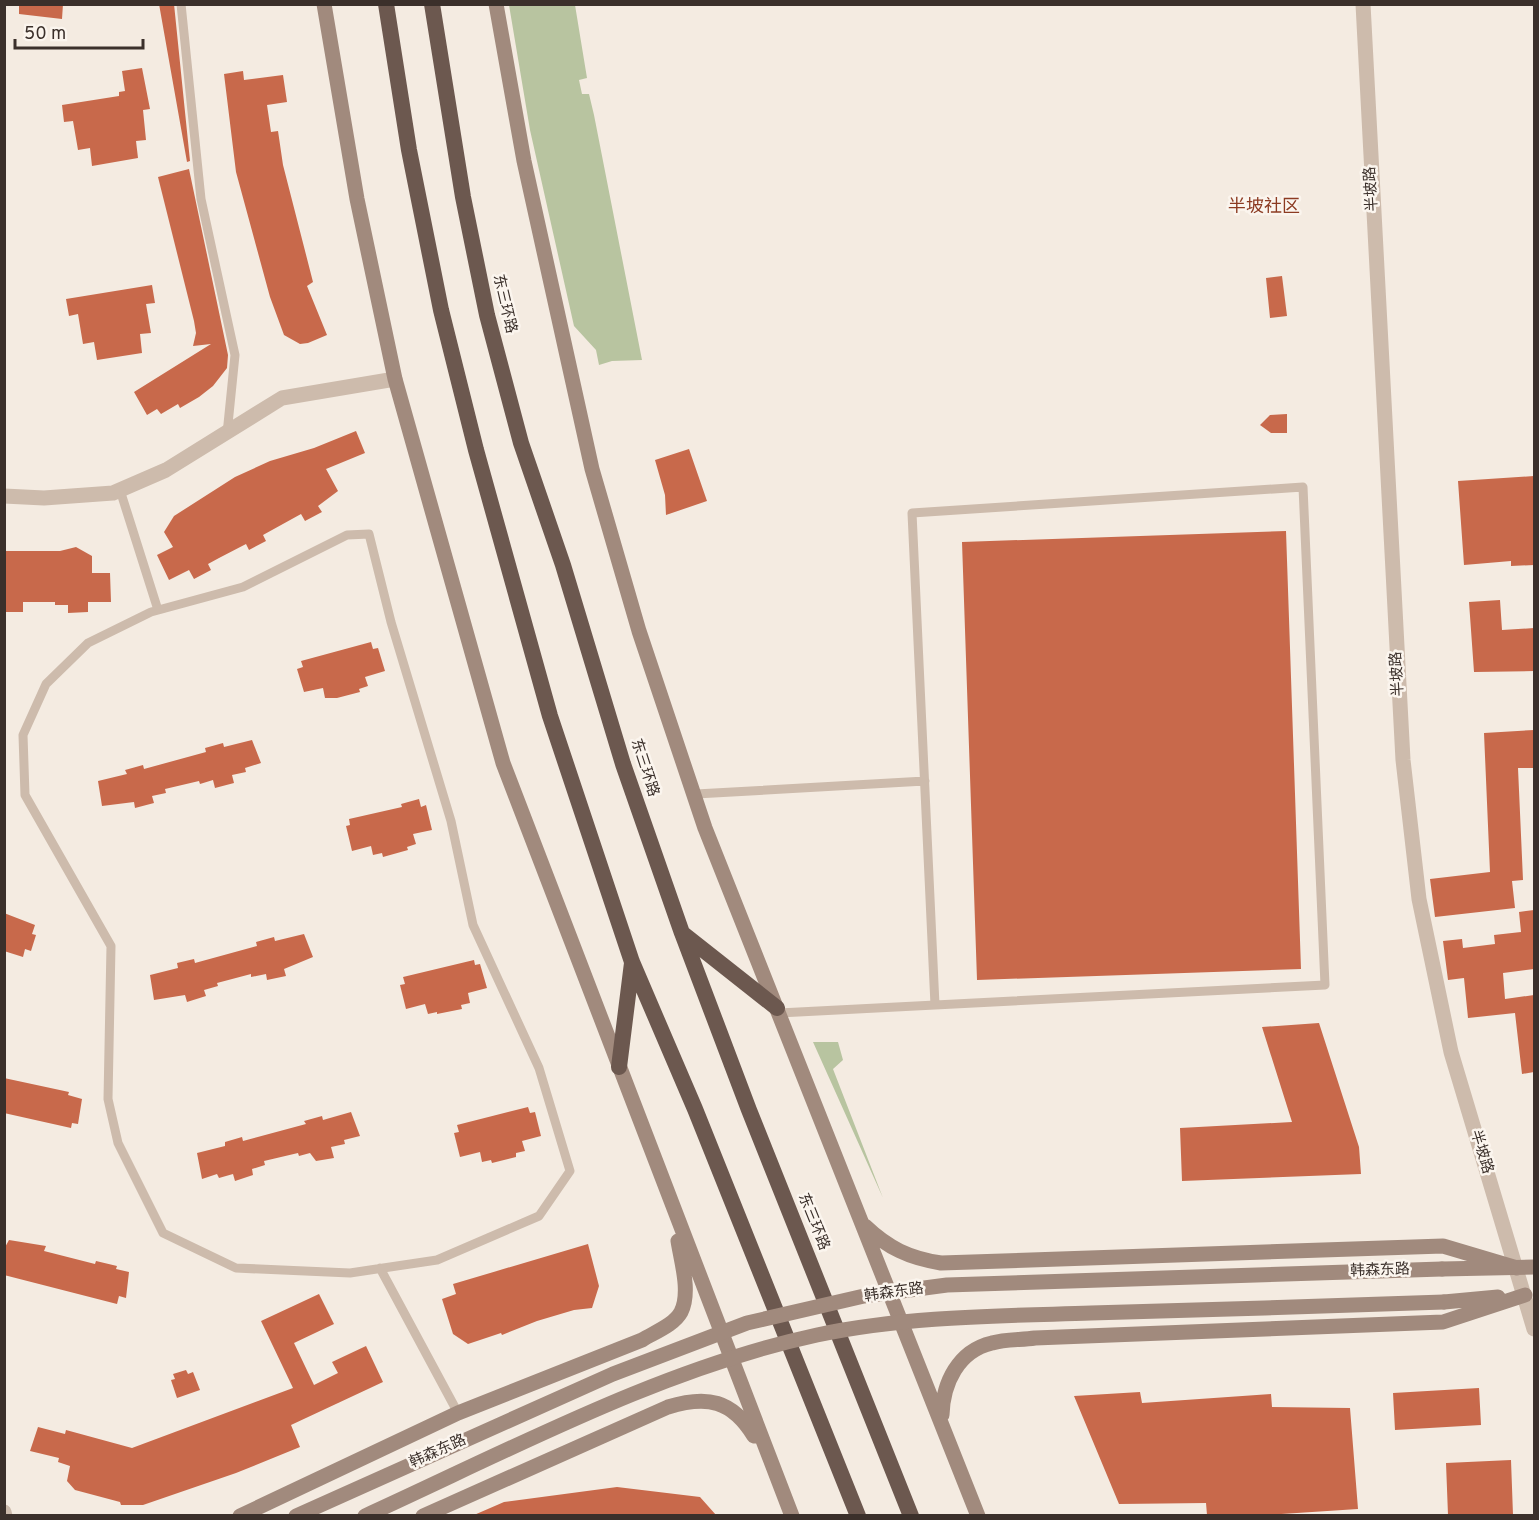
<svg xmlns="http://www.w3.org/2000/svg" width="1539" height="1520" viewBox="0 0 1539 1520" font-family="Overpass,'Noto Sans SC',sans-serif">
  <rect width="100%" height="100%" fill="#f4ebe1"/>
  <path fill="#b8c4a0" d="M509,5h66l12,73 -8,2 3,14h7l5,21 48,245 -30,1 -13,4 -3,-15 -22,-24 -44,-196z
    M813,1042h25l5,18 -10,9 50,129z"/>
  <path fill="#c8694b" d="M19,4h44l-1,15 -43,-5z
    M159,4h15l16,157 -3,1z
    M142,68l8,41 -7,1 3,30 -10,1 2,17 -46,8 -2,-18 -12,2 -5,-29 -9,1 -2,-17 57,-9v-4l6,-1 -3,-20z
    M243,71l1,9 39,-5 4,27 -20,3 4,27 7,-1 5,34 30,117 -6,4 20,49 -19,8 -8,1 -16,-9 -14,-38 -34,-125 -12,-98z
    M189,169l39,186 -1,13 -14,18 -14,11 -19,11 -2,-4 -17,10 -4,-5 -10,6 -13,-23 77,-48 -18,2 3,-13 -2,-12 -36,-144z
    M1282,276l5,40 -17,2 -4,-40z
    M152,285l3,18 -9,1 5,29 -11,1 2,19 -45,7 -3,-18 -11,2 -5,-30 -9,2 -3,-17z
    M1287,414v19h-16l-11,-8 10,-10z
    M356,431l9,22 -39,16 12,22 -20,15 4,6 -17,9 -4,-7 -38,21 3,6 -17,9 -3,-6 -27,14 -11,6 3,6 -17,9 -5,-9 -20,10 -12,-25 16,-8 -9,-15 10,-16 61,-39 35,-16 44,-13z
    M689,449l18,52 -41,14 -1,-20 -10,-35z
    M1534,476v89l-23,1v-5l-47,4 -6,-84z
    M1286,531l15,438 -324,11 -15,-438z
    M76,547l16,9v17h18l1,29h-23v10l-20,1v-8h-13v-3h-32v10h-19v-61h56z
    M1500,600l2,30 32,-2v43l-60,1 -5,-70z
    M371,642l2,7 5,-1 7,23 -20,6 3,9 -9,3 1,3 -23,6h-12l-2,-10 -19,4 -7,-23 6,-2 -2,-6z
    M1534,730v38h-16l5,112 -11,1 3,27 -80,9 -5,-38 60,-7 -6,-139z
    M252,740l9,23 -16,5 1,4 -14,3 2,8 -19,5 -2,-8 -13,4 -1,-3 -34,8 1,4 -14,3 2,7 -19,5 -1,-6 -32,4 -4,-25 29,-7 -2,-4 18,-5 1,4 62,-17 -1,-4 18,-5 1,4z
    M419,799l2,8 5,-2 6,25 -19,4 3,10 -9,3 1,3 -25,7 -1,-4 -9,2 -2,-9 -19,5 -6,-25 4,-1 -1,-6 53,-12 -1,-3z
    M1534,910v59l-31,4 2,26 29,-4v77l-12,2 -7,-61 -47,5 -4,-40 -16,2 -5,-39 19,-2 1,9 32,-4 -1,-9 27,-3 -2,-20z
    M4,913l31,12 -3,9 4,1 -5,16 -6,-2 -2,8 -19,-6z
    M304,934l9,23 -29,12 2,7 -19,4 -1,-6 -15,3v-3l-34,9 1,3 -14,4 2,6 -19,6 -2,-7 -31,5 -4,-25 28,-7 -1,-5 17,-4 1,4 62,-17 -1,-4 18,-5 1,4z
    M474,960l1,5 5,-1 7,24 -19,5 2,10 -9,2 1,4 -25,5v-2l-9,2 -3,-10 -19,5 -6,-24 5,-1 -2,-7z
    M1319,1023l40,124 2,27 -179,7 -2,-53 112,-6 -30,-95z
    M4,1078l65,14 -1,3 14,4 -4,25 -6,-1 -1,5 -67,-15z
    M528,1107l2,6 5,-1 6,24 -19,5 3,10 -9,2v4l-24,6 -1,-3 -9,2 -2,-10 -20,5 -6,-24 5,-1 -2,-7z
    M351,1112l9,24 -16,4 1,4 -14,3 3,11 -18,3 -6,-8 -11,3 -1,-3 -34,8 1,4 -13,4 1,6 -18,6 -2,-7 -14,4 -2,-4 -15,5 -5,-26 28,-7v-4l17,-5 1,4 63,-17 -2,-3 18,-5 1,4z
    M9,1240l37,6 -2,5 51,13 1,-3 21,5 -1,3 13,3 -3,26 -7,-2 -2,8 -113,-29v-26z
    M588,1244l11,42 -7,22 -18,2 -37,11 -35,14 -1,-2 -33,11 -15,-10 -11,-35 14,-5 -3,-10z
    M319,1294l15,30 -40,19 20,42 24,-12 -6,-11 34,-16 17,36 -92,43 9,22 -64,26 -93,32h-22l-1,-3 -45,-12 -8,-9 3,-15 -12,-4 1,-4 -29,-7 8,-24 27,7 1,-4 66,18 161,-60 -32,-67z
    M186,1370l2,4 5,-2 7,18 -23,8 -6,-18 4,-1 -2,-5z
    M1479,1388l2,37 -86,5 -2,-37z
    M1140,1392l2,11 129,-9 1,13 78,1 8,101 -92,6h-59l-1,-12 -87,1 -45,-108z
    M1511,1460l2,55h-65l-2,-52z
    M617,1487l83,10 16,18h-242l30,-13z"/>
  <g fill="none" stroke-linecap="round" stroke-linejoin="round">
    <path stroke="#cdbbac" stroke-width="9" d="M181,4l20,195 34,156 -8,79
      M120,490l38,120
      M369,534l22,88 60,199 22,104 66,143 31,103 -31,45 -102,44 -87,13 -114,-5 -73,-35 -45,-90 -10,-44 3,-153 -86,-151 -2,-60 23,-51 42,-41 63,-31 92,-25 104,-52z
      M696,794l229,-13
      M779,1013l546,-28 -22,-498 -391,26 23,492
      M380,1268l78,145"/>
    <path stroke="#cdbbac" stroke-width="15" d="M4,496l40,2 69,-5 53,-23 116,-72 113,-19"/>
    <path stroke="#cdbbac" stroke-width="15" d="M1363,4l40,756 16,139 32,153 83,277
      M4,1512l1,4"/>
    <path stroke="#a18a7d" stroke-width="15" d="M324,4l33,195 38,180 108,384 289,753
      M496,4l28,157 68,308 47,162 66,197 273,688
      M865,1226c23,22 44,32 76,37l502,-17 74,22
      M1442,1269l92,-2
      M1444,1302l54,-5
      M942,1415c1,-32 16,-64 50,-72 13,-4 29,-3 43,-5l408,-16 82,-27
      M240,1516l218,-103 184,-73c13,-8 32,-15 39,-28 10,-20 0,-51 -3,-71
      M423,1516l245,-109c39,-12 64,-7 86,29"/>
    <path stroke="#6c584f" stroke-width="16" d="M386,4l23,146 32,160 35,140 74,266 82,246 63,147 163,407
      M432,4l31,193 24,118 34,128 42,122 60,199 59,169 67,177 162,406
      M682,933l95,75
      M619,1067l13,-104"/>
    <path stroke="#a18a7d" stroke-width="15" d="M296,1516l317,-142 134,-51 117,-27 83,-11 495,-16
      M365,1516c145,-66 298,-148 452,-181 90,-19 183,-19 274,-22 118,-3 235,-7 353,-11"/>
  </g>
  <g text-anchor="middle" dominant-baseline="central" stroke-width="5" stroke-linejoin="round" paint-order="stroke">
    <g font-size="15" fill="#3b302b" stroke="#fbf5ee">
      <text transform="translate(1372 189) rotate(-93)">半坡路</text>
      <text transform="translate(504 304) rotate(77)">东三环路</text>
      <text transform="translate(1398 674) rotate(-93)">半坡路</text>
      <text transform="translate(644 768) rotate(72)">东三环路</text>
      <text transform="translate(1481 1152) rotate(73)">半坡路</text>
      <text transform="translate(813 1222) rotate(68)">东三环路</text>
      <text transform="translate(1380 1271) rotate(-2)">韩森东路</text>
      <text transform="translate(894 1293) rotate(-8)">韩森东路</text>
      <text transform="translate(438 1452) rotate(-24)">韩森东路</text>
    </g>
    <g font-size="18" fill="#8c3b22" stroke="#fbf5ee">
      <text x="1264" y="207">半坡社区</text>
    </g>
  </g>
  <rect width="1539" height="1520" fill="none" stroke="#3b302b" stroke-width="12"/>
  <path d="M15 39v9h128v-9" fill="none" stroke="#3b302b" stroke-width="3"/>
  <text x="24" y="39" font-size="18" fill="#3b302b" stroke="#fbf5ee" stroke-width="4.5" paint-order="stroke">50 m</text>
</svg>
